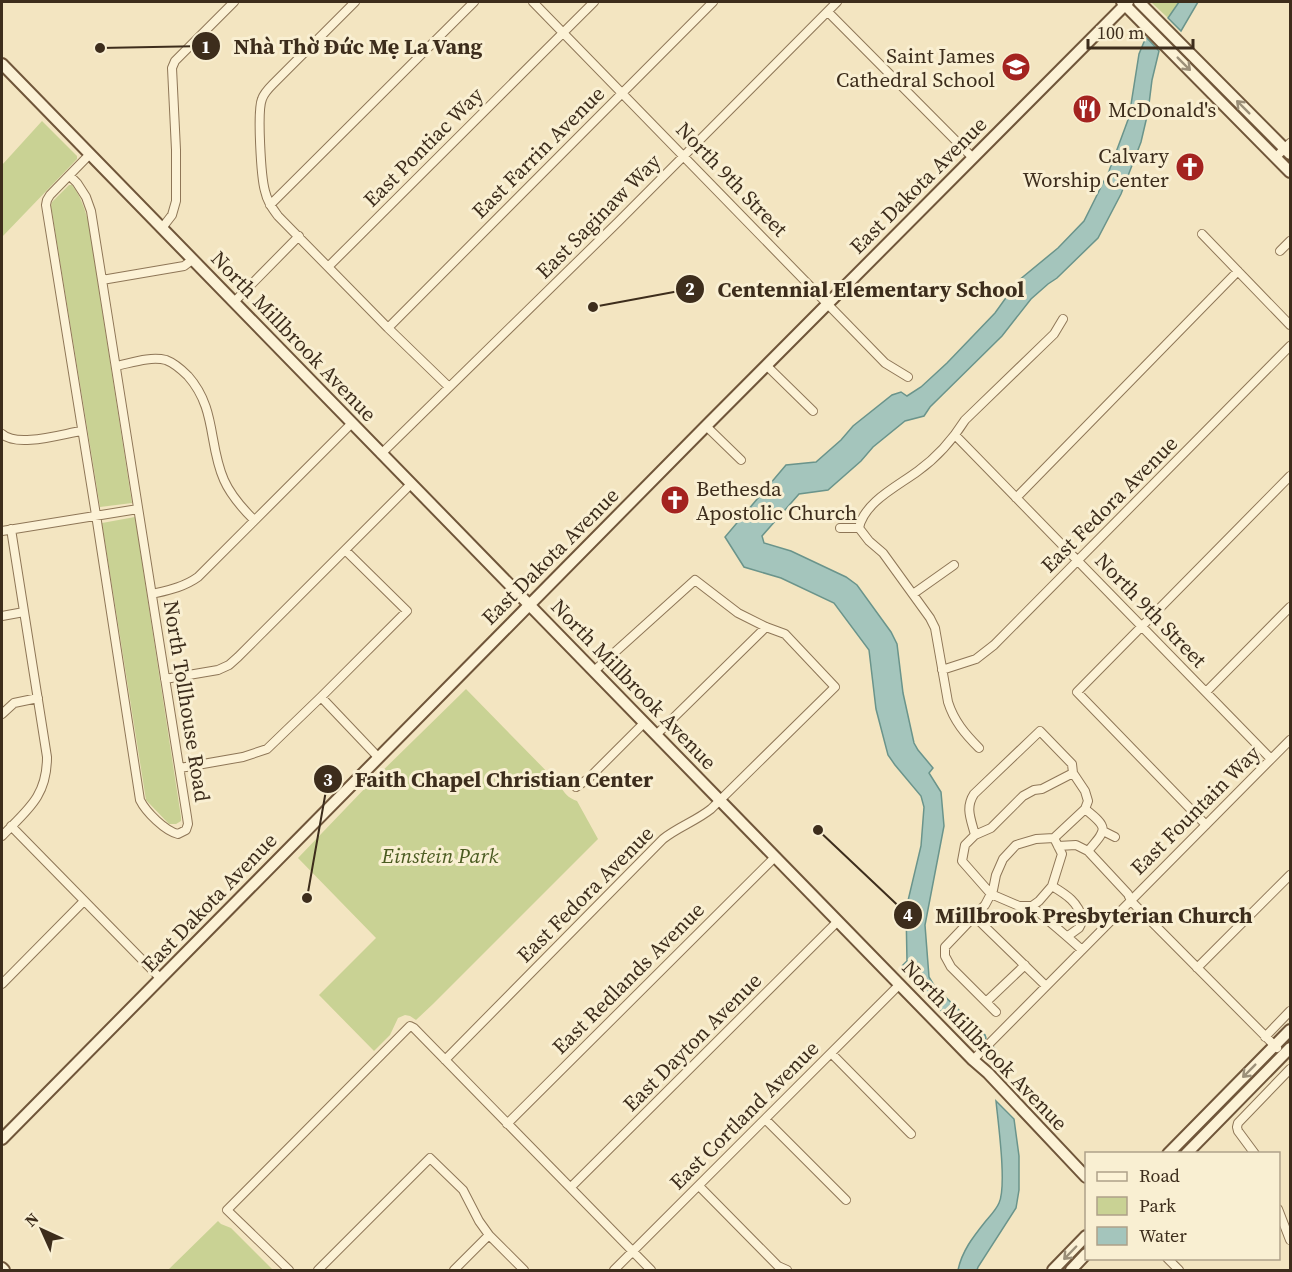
<svg xmlns="http://www.w3.org/2000/svg" width="1292" height="1272" viewBox="0 0 1292 1272" font-family="'Source Serif 4',serif">
  <rect width="100%" height="100%" fill="#f3e5c1"/>
  <path fill="#c9d294" d="M1151,2h28l-11,16z
    M42,121l35,35v3l-75,78v-72z
    M69,185h3c9,11 12,23 16,35l44,283 -32,4 -49,-301 1,-4z
    M135,517l46,300v4l-5,3h-7l-23,-24 -44,-277z
    M466,689l93,95c5,9 9,14 18,17l21,38 -165,165 -17,16 -6,-4 -5,-1 -7,3 -8,17 -16,16 -55,-56 57,-57 -78,-80 71,-74z
    M218,1221l3,3 10,4 42,42h-105z"/>
  <path fill="#a4c5bc" stroke="#6a948b" stroke-width="1.5" d="M1179,2h19l-17,29 -13,-13z
    M1146,37l13,14 -7,29 -4,32 -7,30 -20,52 -23,44 -41,40 -9,6 -17,15 -29,37 -72,71 -6,9 -19,5 -32,26 -12,14 -33,29 -29,4 -37,42 2,7 27,8 55,26 11,8 34,47 6,12 6,49 11,50 4,7 15,18 -4,5 12,19 3,34 -19,99 4,52 6,10 50,48 1,3 -6,7h-6l-74,-77 7,-7 -1,-52 15,-63 3,-39 -3,-11 -26,-31 -7,-10 -12,-46 -7,-59 -35,-47 -53,-25 -37,-11 -19,-30 61,-72 30,-3 25,-22 12,-14 39,-31 9,-3 6,4 14,-9 26,-24 48,-50 23,-32 40,-33 26,-27 25,-50 16,-43 4,-11 10,-63z
    M996,1101l18,18 5,37v34l-3,18 -38,59 -1,3h-19c4,-19 15,-33 27,-48 5,-6 11,-12 14,-19 8,-17 -1,-81 -3,-102z"/>
  <g fill="none" stroke-linecap="round" stroke-linejoin="round">
    <path stroke="#a4c5bc" stroke-width="8" d="M992,1050l8,13 2,10"/>
    <g stroke="#8e7657" stroke-width="10">
      <path id="street" d="M355,2l-82,82c-4,4 -9,9 -11,15 -5,12 -1,78 3,92 2,10 7,17 13,25l110,112 61,59
        M533,2l352,361 23,14
        M828,12l145,146
        M1276,157l14,-14
        M70,176l7,7 9,14 5,14 11,69 85,537 1,7 -2,6 -8,4c-13,-3 -32,-22 -38,-34l-44,-285 -50,-310 1,-5 3,-5 40,-41
        M270,205l204,-203
        M162,228l10,-13 4,-14v-51l-4,-82 3,-7 59,-59
        M1202,234l88,91
        M1280,251l10,-10
        M328,267l266,-265
        M102,280l82,-14 8,-6
        M234,302l65,-66
        M388,328l325,-326
        M116,366c15,-3 34,-10 50,-6 8,3 16,10 22,16 29,33 20,68 36,104 7,16 18,28 30,40
        M767,366l46,45
        M706,426l35,34
        M2,434c15,14 60,0 79,-3
        M955,435l316,324
        M381,454l237,-232 219,-220
        M1016,498l222,-227
        M840,528h19
        M859,528c5,-26 39,-42 59,-57 18,-13 35,-32 47,-51l89,-86 9,-15
        M859,528l10,13 14,12 47,65 5,10 13,74c6,19 17,32 31,46
        M2,531l136,-22
        M152,594c17,-4 32,-7 46,-17l154,-154
        M913,594l41,-29
        M2,616l22,-4
        M942,670l34,-11 18,-14 296,-299
        M165,679l53,-9 11,-5 9,-8 173,-173
        M1206,692l84,-85
        M321,697l57,60
        M2,714l12,-11 24,-5
        M656,735l110,-108
        M180,768l63,-11 24,-8 54,-52 86,-86 -62,-61
        M576,787l12,-8 56,-56
        M1085,809c24,19 22,20 3,42
        M1206,825l-129,-133 213,-216
        M11,826l150,153
        M1103,831l12,6
        M975,835c-4,-16 -10,-27 -1,-41l66,-63 32,33 1,9 12,18 3,10 -3,8 -31,29 -18,1 -20,6 -13,14 -7,16 -3,15 -8,15 -40,42v9l6,11 45,45
        M2,836c25,-26 45,-39 45,-79l-36,-228
        M1054,838l8,16 -10,32 -13,15 -7,5h-13l-28,-12 -29,-33 3,-16 10,-10 16,-7 32,-32 11,-6 8,-1 31,-16
        M1058,846l18,-1 12,6 40,43 3,7 146,147
        M1052,886c15,9 26,16 31,34l-4,8 -11,8
        M1032,906c16,15 34,29 50,44
        M975,917l71,69
        M1197,968l93,-93
        M2,984l82,-83
        M986,1002l39,-37
        M1265,1037l25,-26
        M831,1053l80,81
        M445,1060l218,-221c15,-12 33,-18 48,-30l124,-122 -50,-53 -19,-7 -28,-14 -43,-33 -101,91
        M973,1060l317,-320
        M765,1119l81,81
        M507,1124l268,-267
        M1255,1154l-17,-23 -1,-4 1,-4 52,-54
        M699,1186l79,80 9,4
        M571,1187l267,-266
        M1278,1209l12,31
        M1167,1258l12,12
        M289,1270l-62,-60 183,-184 4,2 237,242
        M318,1270l112,-112 33,32 16,31 10,14 35,35
        M454,1270l35,-35
        M614,1270l285,-285"/>
    </g>
    <g stroke="#70563a" stroke-width="14">
      <path id="secondary" d="M1122,2l168,170
        M1139,2l151,152
        M2,64l971,996 15,13 98,104
        M2,1139l704,-713 422,-424
        M1168,1154l122,-124
        M1186,1154l104,-106
        M2,1268l2,2
        M1053,1270l33,-34
        M1071,1270l15,-16"/>
    </g>
    <use href="#street" stroke="#fcf2d6" stroke-width="8"/>
    <use href="#secondary" stroke="#fcf2d6" stroke-width="10"/>
  </g>
  <defs><path id="oneway-shaft" d="M-6 0H5M1.5-3L5.5 0L1.5 3" fill="none" stroke-width="1.6" stroke-linecap="round" stroke-linejoin="round" transform="scale(1.5)"/></defs>
  <g stroke="#9c9079">
    <use href="#oneway-shaft" transform="translate(1184 64) rotate(45)"/>
    <use href="#oneway-shaft" transform="translate(1243 107) rotate(-135)"/>
    <use href="#oneway-shaft" transform="translate(1249 1071) rotate(135)"/>
    <use href="#oneway-shaft" transform="translate(1070 1253) rotate(134)"/>
  </g>
  <defs>
    <g id="school-disc" transform="scale(1.5)"><circle r="9.5" fill="#a42320" stroke="#f9efd2"/><path d="M0-5L7-2L0 1L-7-2ZM-4 1L0 2.5L4 1V4Q0 6-4 4Z" fill="#fff"/></g>
    <g id="restaurant-disc" transform="scale(1.5)"><circle r="9.5" fill="#a42320" stroke="#f9efd2"/><path d="M-5-6h1v4h1v-4h1v4h1v-4h1v5L-1.5 .5V6h-2V.5L-5-1ZM5-6V6H3V1.5H1.5Q1.5-4 5-6Z" fill="#fff"/></g>
    <g id="church-disc" transform="scale(1.5)"><circle r="9.5" fill="#a42320" stroke="#f9efd2"/><path d="M-1.2-6h2.4v3.5h3.3v2.4h-3.3V6h-2.4V-.1h-3.3v-2.4h3.3Z" fill="#fff"/></g>
  </defs>
  <g fill-rule="evenodd">
    <use href="#school-disc" x="1016" y="67"/>
    <use href="#restaurant-disc" x="1087" y="109"/>
    <use href="#church-disc" x="1190" y="167"/>
    <use href="#church-disc" x="675" y="500"/>
  </g>
  <g text-anchor="middle" dominant-baseline="central" stroke-width="6" stroke-linejoin="round" paint-order="stroke">
    <g font-size="21" fill="#3d2d1c" stroke="#f9efd2" text-anchor="end">
      <text x="995" y="55">Saint James<tspan x="995" dy="24">Cathedral School</tspan></text>
      <text x="1108" y="109" text-anchor="start">McDonald's</text>
      <text x="1169" y="155">Calvary<tspan x="1169" dy="24">Worship Center</tspan></text>
      <text x="696" y="488" text-anchor="start">Bethesda<tspan x="696" dy="24">Apostolic Church</tspan></text>
    </g>
    <g font-size="21" fill="#3d2d1c" stroke="#f9efd2">
      <text transform="translate(423 147) rotate(-45)">East Pontiac Way</text>
      <text transform="translate(538 152) rotate(-45)">East Farrin Avenue</text>
      <text transform="translate(732 179) rotate(46)">North 9th Street</text>
      <text transform="translate(918 185) rotate(-45)">East Dakota Avenue</text>
      <text transform="translate(598 216) rotate(-45)">East Saginaw Way</text>
      <text transform="translate(294 336) rotate(46)">North Millbrook Avenue</text>
      <text transform="translate(1109 504) rotate(-45)">East Fedora Avenue</text>
      <text transform="translate(550 556) rotate(-45)">East Dakota Avenue</text>
      <text transform="translate(1151 610) rotate(46)">North 9th Street</text>
      <text transform="translate(634 684) rotate(46)">North Millbrook Avenue</text>
      <text transform="translate(187 701) rotate(81)">North Tollhouse Road</text>
      <text transform="translate(1195 810) rotate(-45)">East Fountain Way</text>
      <text transform="translate(585 894) rotate(-45)">East Fedora Avenue</text>
      <text transform="translate(209 902) rotate(-46)">East Dakota Avenue</text>
      <text transform="translate(628 978) rotate(-45)">East Redlands Avenue</text>
      <text transform="translate(692 1042) rotate(-45)">East Dayton Avenue</text>
      <text transform="translate(985 1045) rotate(46)">North Millbrook Avenue</text>
      <text transform="translate(744 1115) rotate(-45)">East Cortland Avenue</text>
    </g>
    <g font-size="21" font-style="italic" fill="#4b5b21" stroke="#f9efd2">
      <text x="440" y="855">Einstein Park</text>
    </g>
  </g>
  <path fill="none" stroke="#3d2d1c" stroke-width="2" d="M100 48L206 46M593 307L690 289M307 898L328 779M818 830L908 915"/>
  <g fill="#3d2d1c" stroke="#f9efd2" stroke-width="2">
    <circle cx="100" cy="48" r="6"/>
    <circle cx="593" cy="307" r="6"/>
    <circle cx="307" cy="898" r="6"/>
    <circle cx="818" cy="830" r="6"/>
    <circle cx="206" cy="46" r="15"/>
    <circle cx="690" cy="289" r="15"/>
    <circle cx="328" cy="779" r="15"/>
    <circle cx="908" cy="915" r="15"/>
  </g>
  <g font-size="18" text-anchor="middle" font-weight="bold" fill="#fff">
    <text x="206" y="53">1</text>
    <text x="690" y="295">2</text>
    <text x="328" y="786">3</text>
    <text x="908" y="921">4</text>
  </g>
  <g font-size="22" text-anchor="middle" font-weight="bold" fill="#3d2d1c" stroke="#f9efd2" stroke-width="6" stroke-linejoin="round" paint-order="stroke">
    <text x="358" y="54">Nhà Thờ Đức Mẹ La Vang</text>
    <text x="871" y="297">Centennial Elementary School</text>
    <text x="504" y="787">Faith Chapel Christian Center</text>
    <text x="1094" y="923">Millbrook Presbyterian Church</text>
  </g>
  <rect width="1292" height="1272" fill="none" stroke="#3d2d1c" stroke-width="6"/>
  <rect x="1085" y="1152" width="195" height="108" fill="#f9efd2" stroke="#aea189" stroke-width="1.5"/>
  <rect x="1097" y="1172" width="30" height="9" fill="#fcf2d6" stroke="#aea189" stroke-width="1.5"/>
  <text x="1139" y="1182" font-size="18" fill="#3d2d1c">Road</text>
  <rect x="1097" y="1197" width="30" height="18" fill="#c9d294" stroke="#aea189" stroke-width="1.5"/>
  <text x="1139" y="1212" font-size="18" fill="#3d2d1c">Park</text>
  <rect x="1097" y="1227" width="30" height="18" fill="#a4c5bc" stroke="#aea189" stroke-width="1.5"/>
  <text x="1139" y="1242" font-size="18" fill="#3d2d1c">Water</text>
  <g transform="translate(42 1230) rotate(315)" stroke="#f9efd2" stroke-width="4.5" paint-order="stroke">
  <path d="M0-4.5L10 22L0 15L-10 22Z" fill="#3d2d1c"/>
  <text y="-9" font-size="16" font-weight="bold" text-anchor="middle" fill="#3d2d1c">N</text>
  </g>
  <path d="M1088 39v9h105v-9" fill="none" stroke="#3d2d1c" stroke-width="3"/>
  <text x="1097" y="39" font-size="18" fill="#3d2d1c" stroke="#f9efd2" stroke-width="4.5" paint-order="stroke">100 m</text>
</svg>
